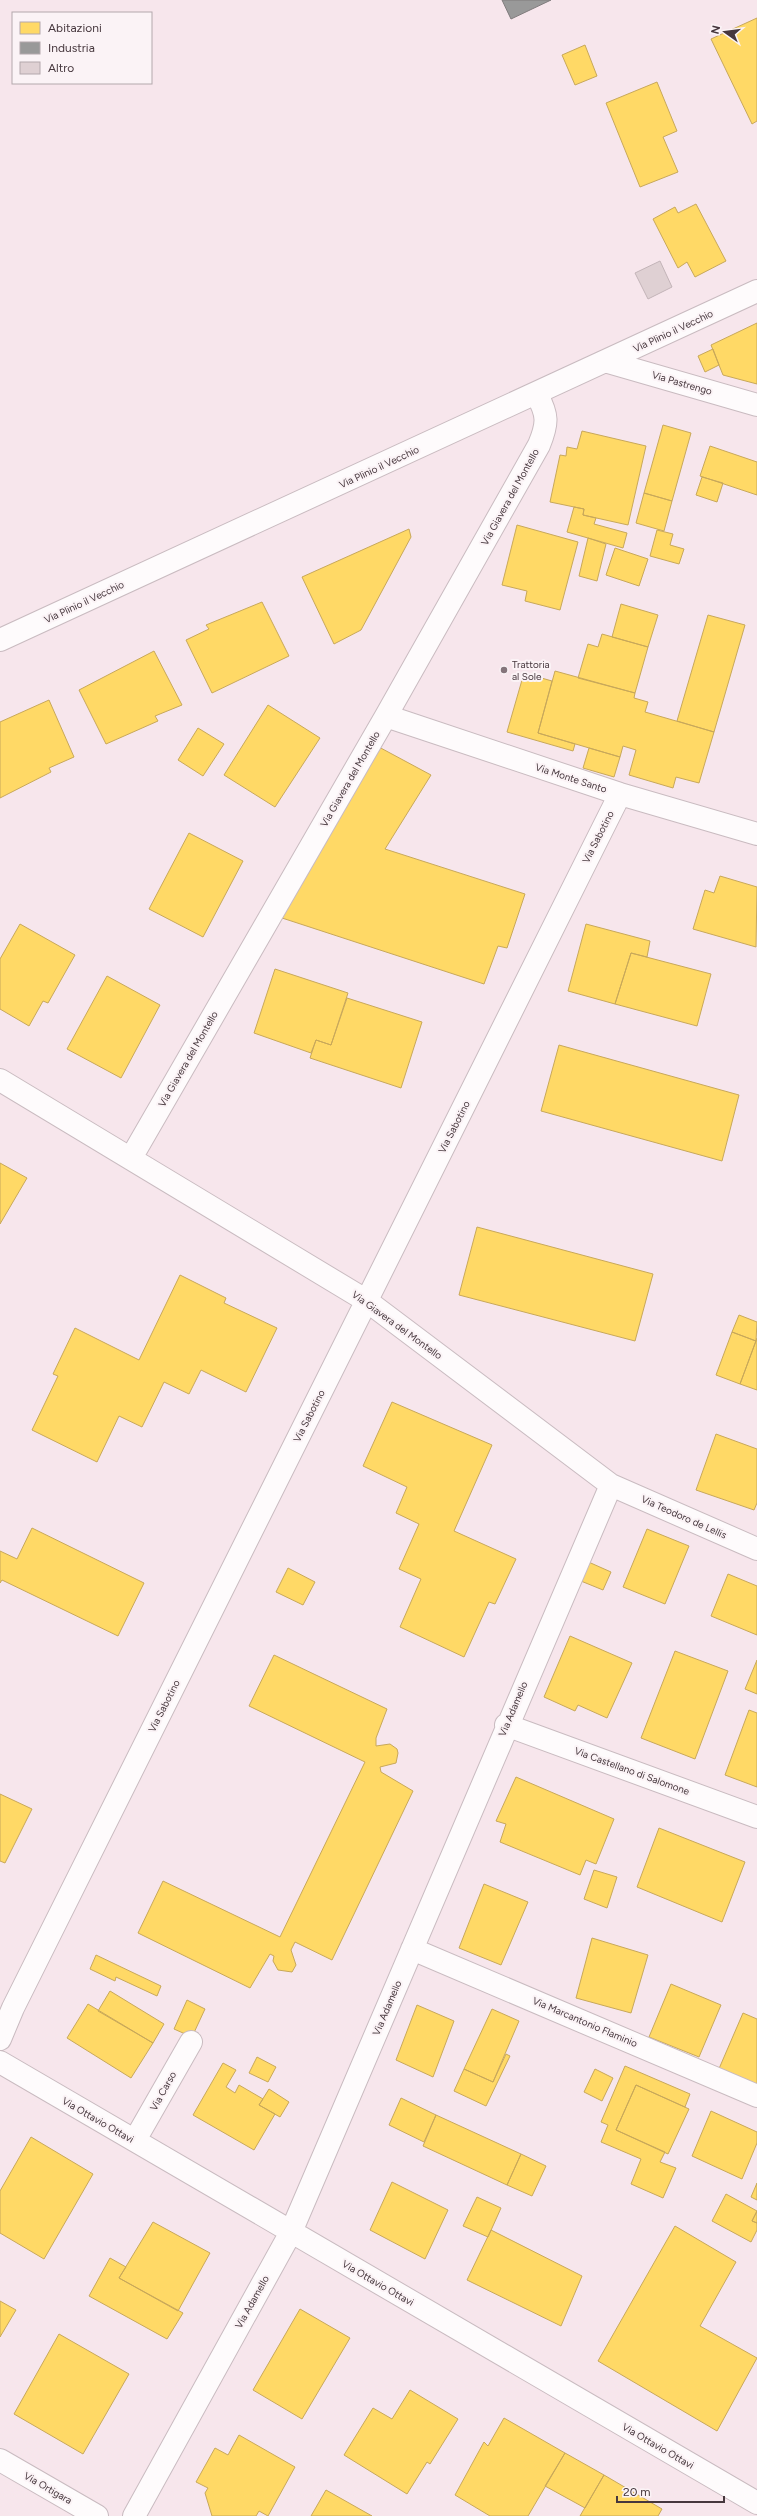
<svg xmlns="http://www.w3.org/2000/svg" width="757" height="2516" viewBox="0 0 757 2516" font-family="Figtree,sans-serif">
  <rect width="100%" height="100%" fill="#f7e6ec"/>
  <path fill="#ffd966" stroke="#c8a85a" d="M757,18v103l-5,3 -41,-85z
    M585,45l12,31 -22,9 -13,-30z
    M657,82l20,49 -14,6 15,35 -38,15 -34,-84z
    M696,204l30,57 -31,16 -8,-15 -9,6 -25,-49 22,-12 3,6z
    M757,323v61l-34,-9 -12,-30z
    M713,349l6,16 -14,7 -7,-16z
    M663,425l28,8 -19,68 -28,-8z
    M582,431l64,15 -18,79 -45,-10 1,-6 -34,-7 10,-47 6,1 1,-9 10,2z
    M710,446l47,16v33l-57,-19z
    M702,477l21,6 -6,19 -21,-7z
    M644,493l28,8 -8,30 -28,-8z
    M574,507l10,2 -1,6 13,3 -2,6 33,9 -4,15 -56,-16z
    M517,525l61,17 -18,68 -35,-9 2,-10 -25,-6z
    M409,529l2,8 -50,93 -27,14 -32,-67z
    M657,530l16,4 -3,11 14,4 -5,15 -29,-8z
    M588,538l18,6 -9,37 -18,-5z
    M615,548l33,11 -9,27 -33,-11z
    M262,602l27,54 -77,37 -26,-53 23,-11 -3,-4z
    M621,604l37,11 -10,32 -36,-10z
    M708,615l37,10 -31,107 -37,-11z
    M602,634l46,13 -13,46 -57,-15 10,-34 10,3z
    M154,651l28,54 -27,11 3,5 -52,23 -27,-54z
    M555,671l80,22 -1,5 14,4 -3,10 69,20 -15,51 -23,-6 -3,11 -44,-13 7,-25 -13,-4 -3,11 -82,-24z
    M524,673l28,8 -14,52 37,11 -2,7 -66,-19z
    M49,700l25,57 -25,11 2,4 -51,26v-76z
    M268,705l52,33 -45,69 -51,-32z
    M198,728l26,16 -21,32 -25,-16z
    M377,746l54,29 -46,74 140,45 -18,54 -9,-2 -14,38 -205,-67z
    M589,748l31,9 -6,20 -31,-9z
    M189,833l54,28 -40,76 -54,-28z
    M720,876l37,11 -1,60 -63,-18 12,-39 9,3z
    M20,924l55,31 -27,48 -5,-2 -14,25 -29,-17v-50z
    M586,924l64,17 -3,16 -16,-4 -16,51 -47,-13z
    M631,953l80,21 -14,52 -82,-22z
    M275,969l73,24 -17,52 -15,-5 -5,13 -57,-20z
    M107,976l53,29 -39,73 -54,-29z
    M347,998l75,24 -21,66 -91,-30 6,-18 15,5z
    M559,1045l180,50 -17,66 -181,-50z
    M0,1163l27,15 -27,46z
    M477,1227l176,47 -18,67 -176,-46z
    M180,1275l46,23 -2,5 53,25 -31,64 -45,-22 -12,24 -25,-12 -22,45 -23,-11 -22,46 -65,-32 26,-54 -5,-2 22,-46 64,32z
    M739,1315l18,7 -1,19 -24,-9z
    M732,1332l24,9 -16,43 -24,-9z
    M757,1338v52l-17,-6z
    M392,1402l100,43 -38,86 62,28 -21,45 -6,-2 -25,55 -64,-30 21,-48 -22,-10 20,-45 -23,-11 11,-26 -44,-21z
    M716,1434l41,15v54l-3,7 -58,-20z
    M32,1528l112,55 -26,53 -116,-56 -2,3v-32l17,8z
    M647,1529l42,17 -24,58 -42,-17z
    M584,1560l27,12 -8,18 -27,-11z
    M288,1568l27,14 -12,23 -27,-13z
    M728,1574l29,12v49l-46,-19z
    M570,1636l62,27 -25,55 -29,-13 -3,6 -31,-14z
    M675,1651l53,20 -33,88 -54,-21z
    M274,1655l113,54 -11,29v8l14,-2 7,5 1,4 -2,10 -16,4 1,5 32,19 -81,169 -37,-18 -4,8 5,15 -4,7 -14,-2 -5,-9 1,-5 -4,-2 -20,34 -112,-55 25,-52 117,56 85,-175 -116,-56z
    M757,1660v34l-12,-5z
    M749,1710l8,3v74l-32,-12z
    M516,1777l98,42 -18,45 -10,-4 -6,15 -80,-33 6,-18 -10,-3z
    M0,1794l32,15 -27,54 -5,-2z
    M659,1828l86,34 -23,60 -85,-35z
    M594,1870l23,7 -10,31 -23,-9z
    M484,1884l44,18 -27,63 -42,-17z
    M592,1938l56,17 -17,58 -55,-15z
    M96,1955l65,31 -4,10 -41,-19 -1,4 -25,-12z
    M671,1984l50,21 -22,52 -50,-20z
    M110,1991l54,33 -11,19 -55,-32z
    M187,2000l18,9 -13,28 -18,-8z
    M88,2004l65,39 -22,35 -64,-40z
    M417,2005l37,16 -21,56 -37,-17z
    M492,2009l27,12 -26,61 -29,-13z
    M743,2013l14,6v69l-39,-17z
    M506,2054l4,2 -24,50 -32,-15 10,-22 29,13z
    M257,2057l19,10 -8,15 -19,-9z
    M223,2063l13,7 -10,17 9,6 4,-8 24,14 -4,6 16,9 -21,36 -61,-35z
    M625,2066l65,28 -5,13 -49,-22 -20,45 49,22 -5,10 16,6 -13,30 -32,-14 10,-25 -40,-17 7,-17 -7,-3z
    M595,2069l18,9 -11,23 -18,-9z
    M636,2085l53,24 -21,45 -52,-24z
    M269,2089l20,13 -9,15 -21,-12z
    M401,2098l35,17 -12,27 -35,-17z
    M711,2111l46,21v11l-15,36 -50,-23z
    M436,2115l85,39 -14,31 -84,-39z
    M31,2137l62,37 -49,85 -44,-26v-42z
    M521,2154l25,12 -14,30 -25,-11z
    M392,2182l56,28 -23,49 -55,-29z
    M757,2183v17l-6,-3z
    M726,2194l31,17 -5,10 5,2v7l-6,12 -39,-21z
    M477,2197l24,11 -13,29 -25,-11z
    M757,2211v12l-5,-2z
    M153,2222l57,31 -32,58 -59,-33z
    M675,2226l61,36 -36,64 57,32 -40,73 -119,-70z
    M491,2230l91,46 -21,50 -94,-46z
    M110,2258l16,9 -7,11 64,35 -16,26 -78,-43z
    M0,2301l16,9 -16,27z
    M300,2309l50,29 -48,81 -49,-29z
    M59,2334l70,40 -46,80 -69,-40z
    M410,2390l48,29 -28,45 -3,-2 -20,32 -63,-39 29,-47 19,11z
    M504,2418l61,35 -37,63h-38l-35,-21 29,-53 4,4z
    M239,2435l56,32 -27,49 -9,-5 -3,5h-44l-7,-23 3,-5 -12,-6 19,-34 13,7z
    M565,2453l39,22 -19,33 -40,-22z
    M604,2475l58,34 -4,7h-78z
    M326,2490l46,26h-61z"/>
  <path fill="#999" stroke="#807c7d" d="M502,0h49l-40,19z"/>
  <path fill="#dfd0d3" stroke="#c3b4b8" d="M660,261l12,26 -24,12 -13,-26z"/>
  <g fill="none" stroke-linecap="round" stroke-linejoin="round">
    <g stroke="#c9bbc0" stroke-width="24">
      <path id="street" d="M608,362l149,43
        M0,640l757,-349
        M386,716l234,78 137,40
        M0,1080l367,221 244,184 146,64
        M131,1158l255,-442 153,-271c9,-22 9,-30 -2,-50
        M506,1725l251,92
        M412,1949l345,147
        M0,2039l13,-31 607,-1214
        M0,2062l757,441
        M135,2140l56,-98
        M0,2460l97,56
        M134,2516l157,-284 320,-747"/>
    </g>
    <use href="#street" stroke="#fefbfc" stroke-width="22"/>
  </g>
  <circle fill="#84747a" stroke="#fbf3f6" stroke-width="1.5" cx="504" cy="670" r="4"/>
  <g text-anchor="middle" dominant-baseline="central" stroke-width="4" stroke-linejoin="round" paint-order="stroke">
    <g font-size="10" fill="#46373d" stroke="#fbf3f6">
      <text transform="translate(673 331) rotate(-25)">Via Plinio il Vecchio</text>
      <text transform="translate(682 383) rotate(16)">Via Pastrengo</text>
      <text transform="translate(379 467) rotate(-25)">Via Plinio il Vecchio</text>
      <text transform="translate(510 497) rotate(-61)">Via Giavera del Montello</text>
      <text transform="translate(84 602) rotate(-25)">Via Plinio il Vecchio</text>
      <text transform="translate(571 778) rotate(18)">Via Monte Santo</text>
      <text transform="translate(350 779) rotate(-60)">Via Giavera del Montello</text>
      <text transform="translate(598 837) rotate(-63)">Via Sabotino</text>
      <text transform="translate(188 1059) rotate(-60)">Via Giavera del Montello</text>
      <text transform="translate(454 1127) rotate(-63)">Via Sabotino</text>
      <text transform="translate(397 1325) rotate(36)">Via Giavera del Montello</text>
      <text transform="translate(309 1416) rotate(-63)">Via Sabotino</text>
      <text transform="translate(684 1517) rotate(24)">Via Teodoro de Lellis</text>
      <text transform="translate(164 1706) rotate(-63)">Via Sabotino</text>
      <text transform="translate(513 1709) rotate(-67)">Via Adamello</text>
      <text transform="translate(632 1771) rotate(20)">Via Castellano di Salomone</text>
      <text transform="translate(387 2008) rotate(-67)">Via Adamello</text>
      <text transform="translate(585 2022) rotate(23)">Via Marcantonio Flaminio</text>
      <text transform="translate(163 2091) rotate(-61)">Via Carso</text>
      <text transform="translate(98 2120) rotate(30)">Via Ottavio Ottavi</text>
      <text transform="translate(378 2283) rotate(30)">Via Ottavio Ottavi</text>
      <text transform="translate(252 2302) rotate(-61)">Via Adamello</text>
      <text transform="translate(658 2446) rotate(30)">Via Ottavio Ottavi</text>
      <text transform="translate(48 2488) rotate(30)">Via Ortigara</text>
    </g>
    <g font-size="10" fill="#46373d" stroke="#fbf3f6" text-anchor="start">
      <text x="512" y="664">Trattoria<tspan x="512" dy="12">al Sole</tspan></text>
    </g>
  </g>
  <rect x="12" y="12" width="140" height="72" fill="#fbf3f6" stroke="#b3a8ac"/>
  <rect x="20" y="22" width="20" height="12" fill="#ffd966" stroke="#b3a8ac"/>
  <text x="48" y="32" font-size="12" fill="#46373d">Abitazioni</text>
  <rect x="20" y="42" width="20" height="12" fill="#999999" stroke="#b3a8ac"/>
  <text x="48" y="52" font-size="12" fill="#46373d">Industria</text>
  <rect x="20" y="62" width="20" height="12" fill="#dfd0d3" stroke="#b3a8ac"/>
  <text x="48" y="72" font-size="12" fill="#46373d">Altro</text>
  <g transform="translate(725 32) rotate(284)" stroke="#fbf3f6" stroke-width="3" paint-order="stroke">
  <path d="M0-3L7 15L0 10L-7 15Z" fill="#46373d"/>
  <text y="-6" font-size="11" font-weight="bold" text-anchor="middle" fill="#46373d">N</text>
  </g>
  <path d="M617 2496v6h107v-6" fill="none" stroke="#46373d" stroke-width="2"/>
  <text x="623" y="2496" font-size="12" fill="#46373d" stroke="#fbf3f6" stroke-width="3" paint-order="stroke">20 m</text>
</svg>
